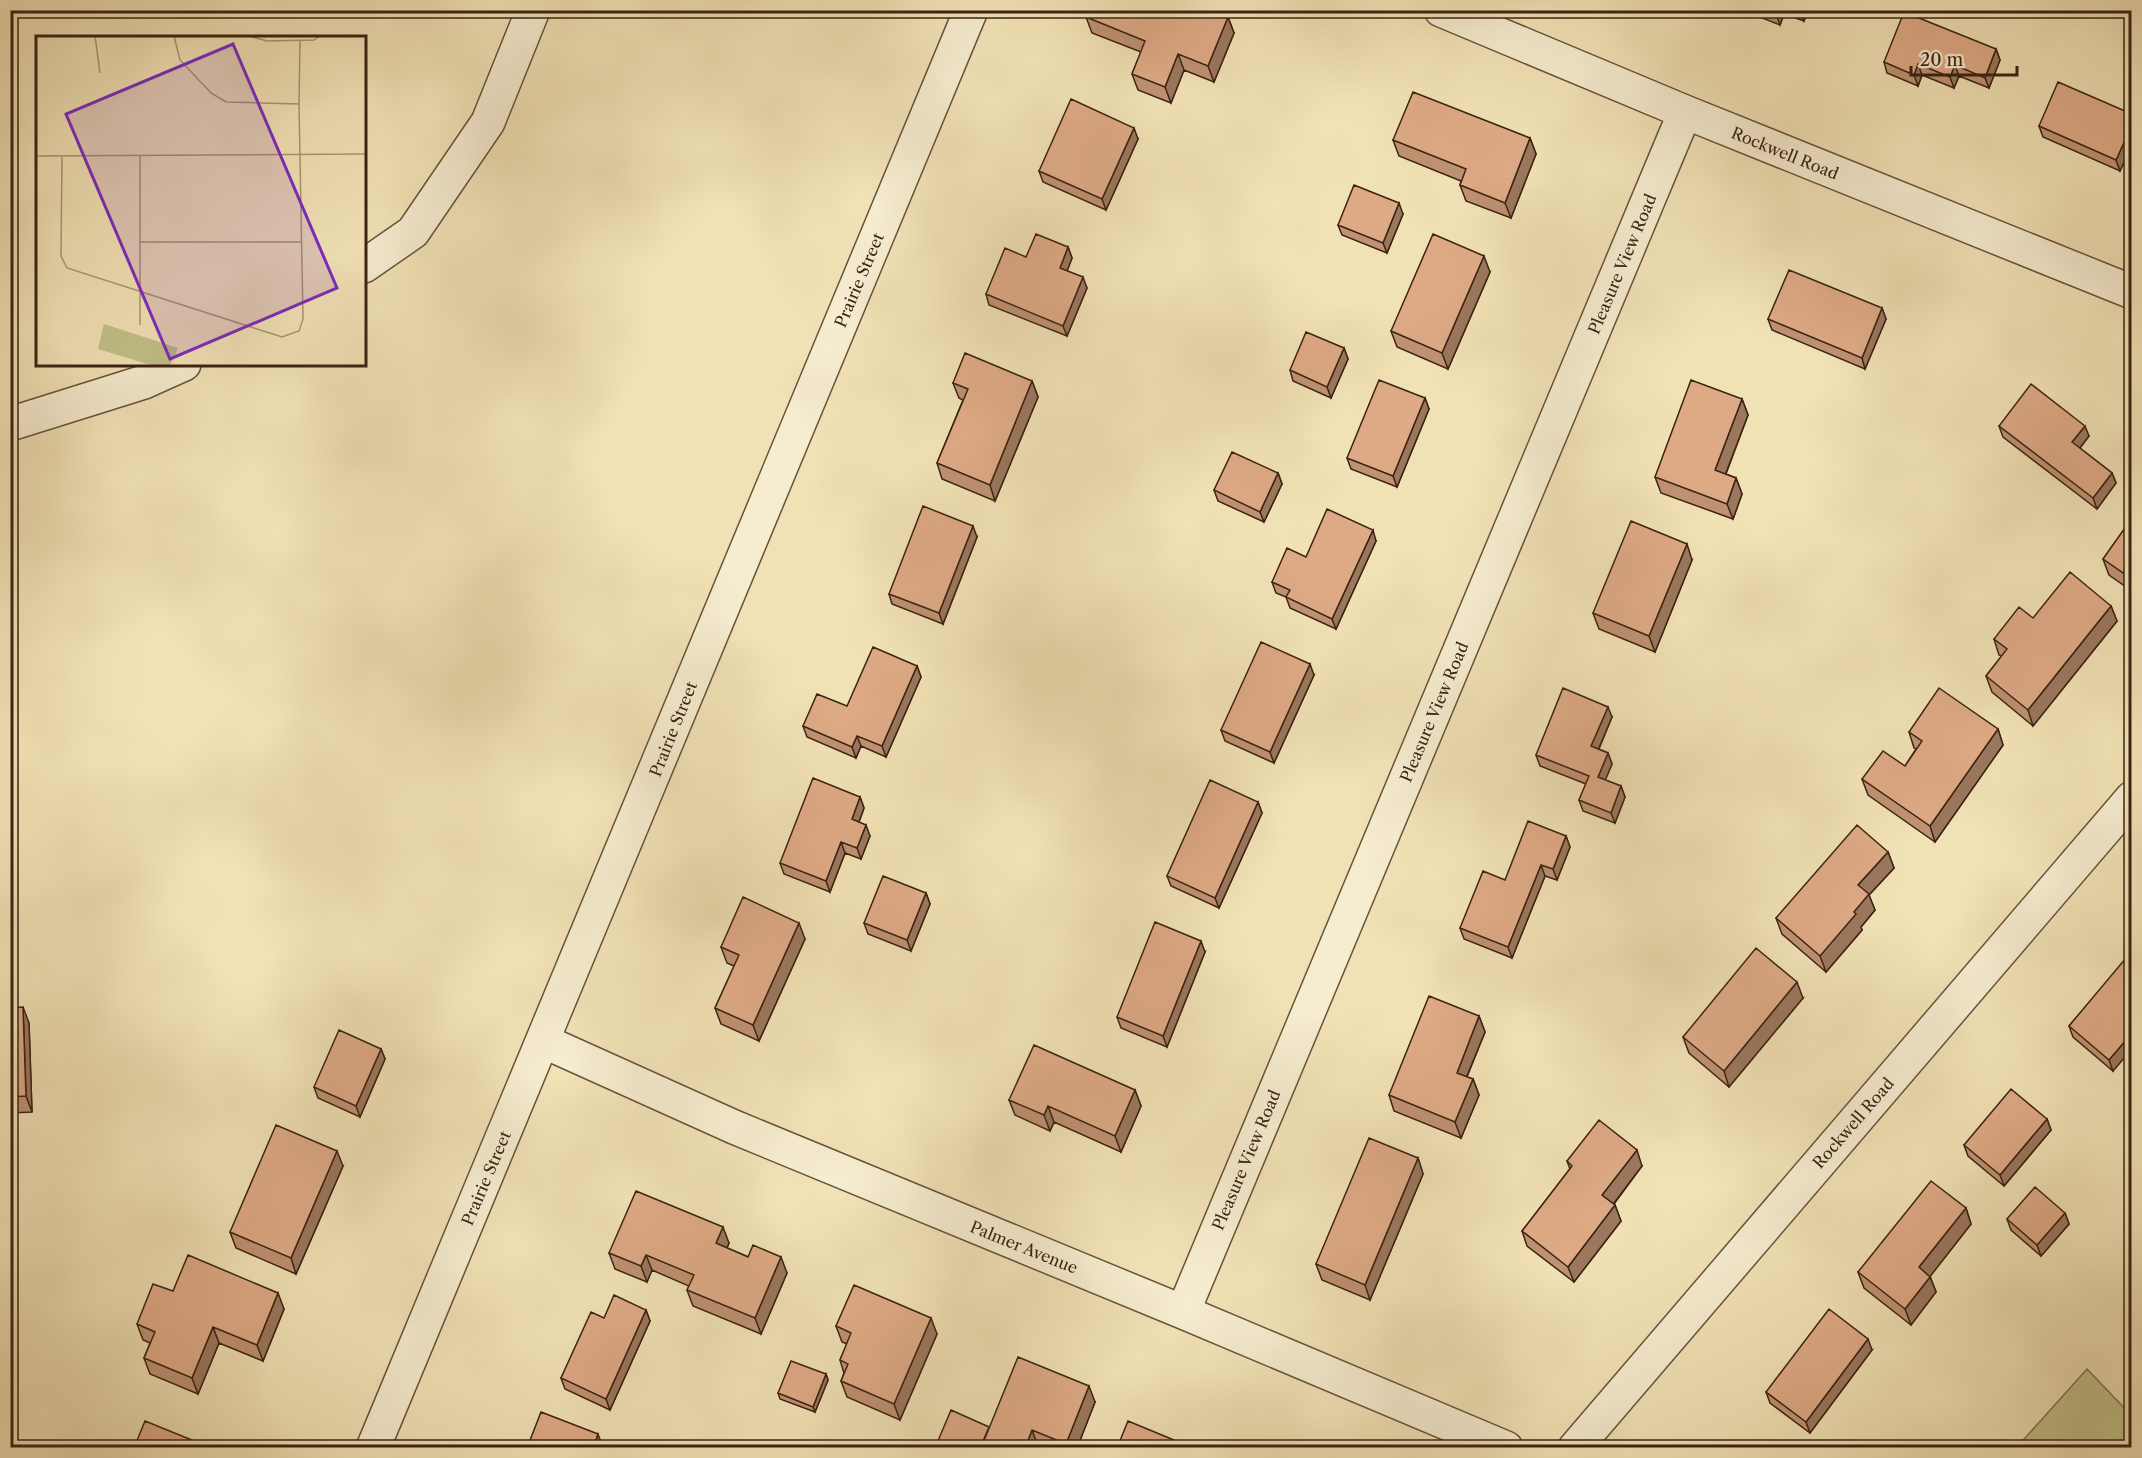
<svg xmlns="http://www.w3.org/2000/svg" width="2142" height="1458" viewBox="0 0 2142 1458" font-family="'Libre Caslon Text',serif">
  <rect width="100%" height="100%" fill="#f1e2b6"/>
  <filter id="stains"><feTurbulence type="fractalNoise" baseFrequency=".00333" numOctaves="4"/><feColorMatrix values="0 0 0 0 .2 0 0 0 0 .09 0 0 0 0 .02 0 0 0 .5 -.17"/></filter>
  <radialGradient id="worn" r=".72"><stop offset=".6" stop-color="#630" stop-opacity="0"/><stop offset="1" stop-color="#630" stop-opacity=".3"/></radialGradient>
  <path fill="#c1c189" stroke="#7e724e" stroke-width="1.5" d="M2087,1369l44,46v32h-114z"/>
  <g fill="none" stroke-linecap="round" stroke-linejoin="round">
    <g stroke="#68533b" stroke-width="36">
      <path id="minor" d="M1441,10l244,102 447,180
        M364,266l49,-34 75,-110 45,-112
        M10,424l134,-42 40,-18
        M543,1041l191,86 449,185 323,136
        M1183,1312l502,-1200
        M1575,1448l557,-650"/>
    </g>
    <g stroke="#68533b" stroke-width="36">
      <path id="tertiary" d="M373,1448l598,-1438"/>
    </g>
    <use href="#minor" stroke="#f6ecd0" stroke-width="33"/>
    <use href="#tertiary" stroke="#f6ecd0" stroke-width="33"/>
  </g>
  <path fill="#bf9273" stroke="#3b2312" stroke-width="1.5" d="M1742,10h66l-4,11 -20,-7 -4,11z
    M1086,17h142l6,16 -20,49 -30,-12 -13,33 -33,-13 -6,-16 9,-22 -49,-19z
    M1996,49l4,11 -11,28 -30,-12 -5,12 -32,-13 -4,11 -31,-13 -3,-11z
    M2132,114l-12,57 -77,-34 -4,-11z
    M1530,138l6,16 -25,64 -45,-17 -6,-16 1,-4 -62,-25 -6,-16z
    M1138,139l-32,71 -63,-28 -4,-11z
    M1403,214l-16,39 -45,-18 -4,-10z
    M1068,247l4,11 -5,13 20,17 -20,48 -78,-31 -3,-11 40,-37z
    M1490,272l-42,97 -51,-22 -6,-16z
    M1882,308l4,11 -21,50 -93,-39 -4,-11z
    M1344,348l4,11 -17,39 -38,-17 -3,-11z
    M1032,381l6,16 -43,104 -53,-22 -5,-16 26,-63 -4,-2 -6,-15z
    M1425,398l4,11 -32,78 -46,-18 -4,-11z
    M1742,399l6,16 -22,59 10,4 6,16 -9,25 -72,-26 -6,-16z
    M1999,426l90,10 -9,12 32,25 4,10 -19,26 -94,-72z
    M1278,473l4,11 -18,38 -46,-21 -4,-11z
    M2132,518v73l-23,-16 -6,-16z
    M977,537l-34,87 -51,-20 -3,-10z
    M1376,541l-40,88 -46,-21 -4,-11 -10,-4 -4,-11 34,-25z
    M1692,560l-37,92 -56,-23 -6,-16z
    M2111,606l6,15 -84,105 -41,-34 -6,-16 16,-20 -3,-1 -5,-16 39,-21z
    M917,666l4,11 -35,80 -25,-11 -5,12 -49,-21 -4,-11 44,-20z
    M1314,675l-40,88 -49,-22 -4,-11z
    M1612,717l-13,32 9,4 4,11 -7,16 16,6 4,11 -10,26 -32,-12 -4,-11 7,-16 -46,-18 -4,-11z
    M1998,729l5,16 -68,97 -67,-47 -6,-16 43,-13 11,-17 -2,-1 -5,-16z
    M860,797l4,11 -5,14 11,14 -9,23 -16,-6 -15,39 -46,-18 -4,-11z
    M1258,802l4,11 -43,95 -48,-22 -4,-10z
    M1566,836l4,11 -13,33 -12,-4 -33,82 -48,-19 -4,-11 45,-48z
    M1888,852l6,16 -25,27 6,15 -14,17 1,3 -36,42 -44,-38 -6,-16z
    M926,893l4,11 -19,47 -43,-17 -4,-11z
    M805,939l-46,102 -38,-17 -6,-16 19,-42 -7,-3 -6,-16z
    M1205,952l-38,95 -46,-19 -4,-11z
    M2132,953l-19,118 -40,-34 -4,-11z
    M1803,998l-74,89 -40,-34 -6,-16z
    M10,1008l19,15 3,89 -22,1z
    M1479,1016l6,16 -18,45 6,2 6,16 -18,43 -67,-27 -5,-16z
    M381,1049l4,10 -25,58 -42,-19 -4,-11z
    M1135,1090l6,16 -20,46 -67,-30 -4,9 -35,-16 -6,-15z
    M2047,1119l4,11 -47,56 -36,-30 -4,-11z
    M1418,1158l5,16 -53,126 -48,-20 -6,-16z
    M1567,1161l75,5 -28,38 1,1 6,16 -47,61 -47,-36 -5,-15 48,-62z
    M343,1166l-47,108 -60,-26 -6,-16z
    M1966,1208l5,16 -41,52 6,16 -25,33 -47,-37 -6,-16z
    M2065,1213l4,11 -28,32 -30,-26 -4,-11z
    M729,1243l-2,5 60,25 -26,61 -68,-28 -6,-16 2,-4 -37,-16 -5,12 -32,-13 -6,-16z
    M173,1291l111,18 -21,52 -44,-18 -21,51 -48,-20 -6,-16 6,-15 -7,-3 -6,-16z
    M646,1310l4,11 -40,89 -45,-21 -4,-11 43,-60z
    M836,1326l101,8 -37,86 -53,-23 -6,-16 3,-8 -4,-13 7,-16 -5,-2z
    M1872,1350l-62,83 -40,-30 -4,-11z
    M826,1374l2,6 -13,32 -35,-13 -2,-6z
    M1095,1402l-18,46h-36l-3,-2 -1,2h-102z"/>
  <path fill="#9b775e" stroke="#3b2312" stroke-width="1.5" d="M1777,10h6l1,4 -4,11 -4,-11z
    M1800,10h8l-4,11z
    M1228,17l6,16 -20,49 -6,-16z
    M1996,49l4,11 -11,28 -4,-10z
    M1178,54l6,16 -13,33 -6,-16z
    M1918,64l4,11 -4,11 -4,-11z
    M1955,65l4,11 -5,12 -4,-11z
    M2132,125v20l-12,26 -4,-11z
    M1134,128l4,11 -32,71 -4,-11z
    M1530,138l6,16 -25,64 -6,-15z
    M1399,203l4,11 -16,39 -4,-10z
    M1068,247l4,11 -8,21 -4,-11z
    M1484,256l6,16 -42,97 -6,-16z
    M1083,277l4,11 -20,48 -4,-10z
    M1882,308l4,11 -21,50 -3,-11z
    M1344,348l4,11 -17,39 -4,-11z
    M1032,381l6,16 -43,104 -5,-16z
    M1425,398l4,11 -32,78 -4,-11z
    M1742,399l6,16 -27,71 -6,-16z
    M2085,426l4,10 -13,17 -4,-11z
    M1278,473l4,11 -18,38 -4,-10z
    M2112,473l4,10 -19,26 -4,-11z
    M1736,478l6,16 -9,25 -6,-15z
    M973,526l4,11 -34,87 -4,-11z
    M1373,530l3,11 -40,88 -4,-10z
    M1687,544l5,16 -37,92 -6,-16z
    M2111,606l6,15 -84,105 -5,-16z
    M1310,664l4,11 -40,88 -4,-11z
    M917,666l4,11 -35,80 -4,-11z
    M1608,707l4,10 -17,40 -4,-11z
    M1998,729l5,16 -68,97 -5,-16z
    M857,736l4,10 -5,12 -4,-11z
    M1608,753l4,11 -10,24 -4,-11z
    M1621,786l4,11 -10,26 -4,-10z
    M860,797l4,11 -8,22 -4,-11z
    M1258,802l4,11 -43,95 -4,-10z
    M866,825l4,11 -9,23 -4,-11z
    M1566,836l4,11 -13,33 -4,-11z
    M841,842l4,11 -15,39 -4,-11z
    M1888,852l6,16 -25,27 6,15 -14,17 1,3 -36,42 -6,-16 34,-44 4,-27z
    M1541,865l4,11 -33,82 -4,-11z
    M926,893l4,11 -19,47 -4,-11z
    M799,923l6,16 -46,102 -6,-16z
    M1201,941l4,11 -38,95 -4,-11z
    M1797,982l6,16 -74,89 -5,-16z
    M23,1007l6,16 3,89 -6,-16z
    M1479,1016l6,16 -23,56 -5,-15z
    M2132,1033v16l-19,22 -4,-11z
    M381,1049l4,10 -25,58 -4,-11z
    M1473,1079l6,16 -18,43 -6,-16z
    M1135,1090l6,16 -20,46 -6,-16z
    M1048,1106l6,16 -4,9 -6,-16z
    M2047,1119l4,11 -47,56 -4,-11z
    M1637,1150l5,16 -34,45 -6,-16z
    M337,1151l6,15 -47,108 -5,-16z
    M1418,1158l5,16 -53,126 -5,-15z
    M1615,1205l6,16 -47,61 -6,-15z
    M1966,1208l5,16 -46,59 -6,-16z
    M2065,1213l4,11 -28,32 -4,-11z
    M723,1227l6,16 -7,16 -6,-16z
    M646,1255l6,15 -5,12 -6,-16z
    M781,1257l6,16 -26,61 -6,-16z
    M1930,1277l6,15 -25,33 -6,-16z
    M278,1293l6,16 -21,52 -6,-16z
    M646,1310l4,11 -40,89 -4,-11z
    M931,1318l6,16 -37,86 -6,-16z
    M213,1327l6,16 -21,51 -6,-16z
    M1868,1339l4,11 -62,83 -4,-11z
    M826,1374l2,6 -13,32 -2,-5z
    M1089,1386l6,16 -18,46h-10l-1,-4z
    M1032,1430l6,16 -1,2h-12z
    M598,1434l5,14h-10z"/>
  <path fill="#deaa86" stroke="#3b2312" stroke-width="1.5" d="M1089,10h123l16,7 -20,49 -30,-12 -13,33 -33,-13 13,-33 -59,-24z
    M1766,10h11l-1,4z
    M1904,12l92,37 -11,29 -30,-13 -5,12 -32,-13 -4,11 -30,-13z
    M2058,82l74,32v11l-16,35 -77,-34z
    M1413,92l117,46 -25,65 -45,-18 6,-16 -73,-29z
    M1071,99l63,29 -32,71 -63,-28z
    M1354,185l45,18 -16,40 -45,-18z
    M1036,234l32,13 -8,21 23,9 -20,49 -77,-32 19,-46 21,9z
    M1433,234l51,22 -42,97 -51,-22z
    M1789,270l93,38 -20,50 -94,-39z
    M1306,332l38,16 -17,39 -37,-17z
    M965,353l67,28 -42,104 -53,-22 31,-74 -15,-6z
    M1379,380l46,18 -32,78 -46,-18z
    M1691,380l51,19 -27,71 21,8 -9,26 -72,-27z
    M2031,384l54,42 -13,16 40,31 -19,25 -94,-72z
    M1232,452l46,21 -18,39 -46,-22z
    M923,506l50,20 -34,87 -50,-19z
    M1327,509l46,21 -41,89 -46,-22 4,-7 -18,-8 15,-34 19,9z
    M2132,518v61l-29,-20z
    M1631,521l56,23 -38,92 -56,-23z
    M2070,572l41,34 -83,104 -42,-34 21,-27 -13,-10 25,-32 14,11z
    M1261,642l49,22 -40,88 -49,-22z
    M873,647l44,19 -35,80 -25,-10 -5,11 -49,-21 14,-32 30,12z
    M1563,688l45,19 -17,39 17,7 -10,24 23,9 -10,27 -32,-13 10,-24 -53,-21z
    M1939,688l59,41 -68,97 -68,-47 21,-28 22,15 17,-25 -13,-9z
    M813,778l47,19 -8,22 14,6 -9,23 -16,-6 -15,39 -46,-18z
    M1210,780l48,22 -43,96 -48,-22z
    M1528,821l38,15 -13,33 -12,-4 -33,82 -48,-19 23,-57 22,9z
    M1857,825l31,27 -30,33 11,9 -15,18 2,2 -36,42 -44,-38z
    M883,876l43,17 -19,47 -43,-17z
    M743,897l56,26 -46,102 -38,-17 24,-53 -18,-8z
    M1155,922l46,19 -38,95 -46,-19z
    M1756,948l41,34 -73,89 -41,-34z
    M2131,952l1,81 -23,27 -40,-34z
    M1429,996l50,20 -22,57 16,6 -18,43 -66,-27z
    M23,1007l3,89 -16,1v-89z
    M339,1030l42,19 -25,57 -42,-19z
    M1034,1045l101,45 -20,46 -67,-30 -4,9 -35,-15z
    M2011,1089l36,30 -47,56 -36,-30z
    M1599,1120l38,30 -35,45 13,10 -47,62 -46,-36 50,-65 -5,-5z
    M276,1125l61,26 -46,107 -61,-26z
    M1369,1138l49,20 -53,127 -49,-21z
    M1931,1181l35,27 -47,59 11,10 -25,32 -47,-37z
    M2035,1187l30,26 -28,32 -30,-26z
    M636,1191l87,36 -7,16 32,14 5,-12 28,12 -26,61 -68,-28 7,-15 -48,-20 -5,11 -32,-13z
    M188,1255l90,38 -21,52 -44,-18 -21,51 -48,-20 11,-26 -18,-8 16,-40 20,7z
    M854,1285l77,33 -37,86 -53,-23 7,-17 -8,-4 11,-27 -15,-7z
    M614,1295l32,15 -40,89 -45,-21 30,-66 13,6z
    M1829,1309l39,30 -62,83 -40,-30z
    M1018,1357l71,29 -23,58 -34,-14 -7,18h-44z
    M791,1361l35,13 -13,33 -35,-14z
    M951,1410l38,17 -9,21h-45z
    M541,1412l57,22 -5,14h-66z
    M145,1421l59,24 -1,3h-69z
    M1128,1421l58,24 -1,3h-68z"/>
  <g text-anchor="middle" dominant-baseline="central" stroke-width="4.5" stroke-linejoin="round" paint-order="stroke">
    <g font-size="16" fill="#3b2312" stroke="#f6ecd0">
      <text transform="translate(1785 153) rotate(22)">Rockwell Road</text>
      <text transform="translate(1622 264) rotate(-67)">Pleasure View Road</text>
      <text transform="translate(859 280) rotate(-67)">Prairie Street</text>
      <text transform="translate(1434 712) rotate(-67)">Pleasure View Road</text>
      <text transform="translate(673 729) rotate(-68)">Prairie Street</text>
      <text transform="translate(1853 1123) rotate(-49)">Rockwell Road</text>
      <text transform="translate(1246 1160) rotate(-67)">Pleasure View Road</text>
      <text transform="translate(486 1178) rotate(-67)">Prairie Street</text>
      <text transform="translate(1024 1247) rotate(22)">Palmer Avenue</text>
    </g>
  </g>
  <g transform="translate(36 36)">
    <rect width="330" height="330" fill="#f1e2b6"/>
    <path d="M68,288l74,24 -8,18h-16l-56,-17z" fill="#c1c189"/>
    <path fill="none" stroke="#a89674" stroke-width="1.5" d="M59,0l5,37M213,0l18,5 47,-1 6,-4M263,68l1,-64M0,120l330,-2M104,120v169M26,121l-1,99 6,12 215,69 17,-6 4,-12 -4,-215 -73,-2 -15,-9 -31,-33 -6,-24M104,206h162"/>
    <path fill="#7b2cbf" fill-opacity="0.15" stroke="#7b2cbf" stroke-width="3" d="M197,8l104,244 -167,71 -104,-245z"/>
    <rect width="330" height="330" fill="none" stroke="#3b2312" stroke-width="3"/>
  </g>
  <rect width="2142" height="1458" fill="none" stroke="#f1e2b6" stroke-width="36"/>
  <rect x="12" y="12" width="2118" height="1434" fill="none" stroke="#3b2312" stroke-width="3"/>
  <rect x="18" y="18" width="2106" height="1422" fill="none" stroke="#3b2312" stroke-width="1.5"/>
  <path d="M1911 66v9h106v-9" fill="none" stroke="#3b2312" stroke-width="3"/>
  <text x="1920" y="66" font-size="18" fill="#3b2312" stroke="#f6ecd0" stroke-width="4.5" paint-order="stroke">20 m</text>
  <rect width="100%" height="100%" filter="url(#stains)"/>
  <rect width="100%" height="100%" fill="url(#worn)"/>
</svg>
